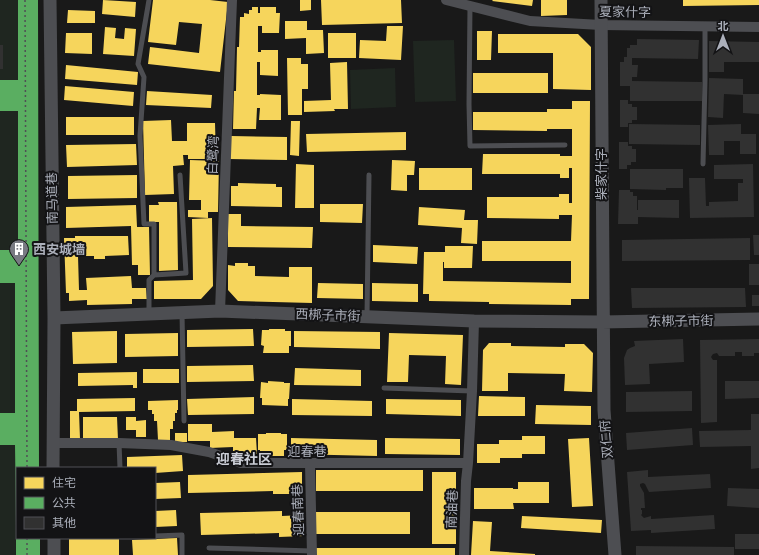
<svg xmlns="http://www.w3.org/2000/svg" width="759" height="555" viewBox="0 0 759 555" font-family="'Fira Sans Condensed','Noto Sans SC',sans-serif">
  <rect width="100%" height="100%" fill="#191919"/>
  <path fill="#1f2620" d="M0,0h18v80h-18z
    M454,40l2,61 -41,1 -2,-61z
    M395,68l1,39 -45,2 -1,-39z
    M0,111h18v139h-18z
    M0,283h15v130h-15z
    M0,445h15l1,110h-16z"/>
  <path fill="#f6d55c" d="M103,0l33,2 -1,15 -33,-3z
    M153,0h57l18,2 -8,70 -72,-8 2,-17 49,6 3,-29 -23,-2 -3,23 -28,-3z
    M300,0h11v10l-11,1z
    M321,0h80l1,23 -80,2z
    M493,0h40l-1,6 -40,-5z
    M541,0h26v15l-26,1z
    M683,0h76v5l-76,1z
    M252,7h6v6h2v-6h16v6h4l-1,20h-17v-7h-4v26h3v-2h17v26l-18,-1v-13h-3v33h3v-1l21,1v25h-22l1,-12h-3l-1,21h-23l1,-38h2l1,-44h2l1,-30h4v-4l5,1v-4h3z
    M68,10l27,1v12h-28z
    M285,21h22v9h16l1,23 -18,1v-16l-21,1z
    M387,26h16l-2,34 -42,-2 1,-18 26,1z
    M105,27l11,1 -1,10 9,1 1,-11 11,1 -2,27 -31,-2z
    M477,31h15l-1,29h-14z
    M66,33h26v21l-27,-1z
    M328,33h28v25h-28z
    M498,34h80l13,13v43l-38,-1v-36h-55z
    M287,58h14v6h7v25h-6v26h-14z
    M347,62l1,47h-14l1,2 -31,1v-11l27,-1 -1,-37z
    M66,65l72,7 -1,13 -72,-6z
    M473,73h75v20h-75z
    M65,86l69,6 -1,14 -69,-6z
    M147,91l65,4 -1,13 -65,-3z
    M572,101h18l-1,198h-18v6l-82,-1v-2l-60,-1v-7h-6l1,-42h21v-6h28l-1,22h-28v-6h-1v19l128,2v-22h-89v-20h89l1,-26h-13v4l-72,-1v-21h72v-3h10v9h3v-35h-3v10h-9v-4h-78l1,-20h77v2h12v-27h-25v2l-74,-1v-18h74v-3h25z
    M66,117h68v18h-68z
    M171,120l1,21h15v-18h28l1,36h-28v-4h-5l1,10 -11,1 1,28 -29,1 -2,-74z
    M291,121h9l-1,35 -9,-1z
    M406,132v18l-99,2 -1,-18z
    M231,136l56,1v23l-57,-1z
    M136,144l1,21 -70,2 -1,-22z
    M190,160l29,1 -1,51h-10v6l-20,-1v-7h13v-10h-12z
    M392,160l23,1 -1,14h-7v16l-16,-1z
    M296,164l18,1v43h-19z
    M419,168h53v22h-53z
    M137,175v23l-69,1v-23z
    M238,183l38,1v3h6v20l-51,-1v-20h7z
    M158,202h19l1,68 -19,1v-49h-10v-17h10z
    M320,204h43l-1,19 -42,-1z
    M136,205l1,22h12l1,48h-12v-10h-6l-1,-39 -65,2v-21z
    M419,207l46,3 -1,10h14l-1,24 -16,-1 1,-15 -44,-3z
    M228,214h13v12l72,1 -1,21 -84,-1z
    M212,218l1,68 -12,13h-47v-18l39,-1 -1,-61z
    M75,236h53l1,19 -24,1v3h-11v-3h-16l1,34h8l-1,-12 45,-2 1,12h14l1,11h-15v5l-45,1v-5l-18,1v-8h-3l-2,-55h11z
    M373,245l45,2 -1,17 -44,-2z
    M235,263h13v3h7v10l34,1v-10h23v36l-74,-2 -10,-11v-25l7,1z
    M318,283l45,1v15l-46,-1z
    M372,283l46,1v18l-46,-1z
    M253,329l1,17 -67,1v-17z
    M269,329h16v2h6v15h-2v7h-26l1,-7 -3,-1 1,-15h7z
    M117,331v32l-44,1 -1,-32z
    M294,331l86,1v17l-86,-2z
    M178,333v23l-53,1v-23z
    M389,333l74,2 -2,50 -16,-1 1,-28 -37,-1 -1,27h-21z
    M489,343h22v3l54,1v-3h19l9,9 -1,39 -28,-1 1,-17 -57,-1v18h-26l1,-41z
    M253,365l1,16 -67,1v-16z
    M295,368l66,2v16l-67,-1z
    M143,369h36v14h-36z
    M137,372v16h-4v-3l-55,1v-13z
    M268,381l16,1v1h6l-1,16h-1v7l-26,-1v-7h-2l1,-16 7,1z
    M479,396l46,1v19h-47z
    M254,397v17l-66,1 -1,-16z
    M135,398v13l-56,1 1,27h-10v-28h7v-12z
    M292,399l80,2v15l-80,-1z
    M386,399l75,1v16l-75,-2z
    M178,400v10h-1v3h-2v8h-2v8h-3v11h-12l-1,-19h-3v-7h-2v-4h-4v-9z
    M536,405l55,1v19l-56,-1z
    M83,417h34l1,23h-35z
    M126,417h10v4l10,-1v17h-10v-7h-10z
    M188,424h24v8l22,-1v7h22l1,16h-24v-7l-23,1v-7h-22z
    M175,433h12v9h-12z
    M266,433h15v1h6v16h-3v6h-24v-6h-2v-16h8z
    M522,436h23v18h-23v4h-22v5h-23v-19h22v-4h23z
    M291,438l86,2v16l-86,-2z
    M385,438l75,1v16l-75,-1z
    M589,438l4,68 -21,1 -4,-68z
    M182,455l1,16 -28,2v-5h-28v-11z
    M316,470h107v21h-107z
    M302,472v22h-29v-3l-85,2v-18z
    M432,472h24v72h-24z
    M180,482l1,16 -26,1v-16z
    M518,482h31v21h-36l1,6h-40v-21h39v1h5z
    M176,510l1,16 -22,1v-16z
    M282,511v5l21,-1 1,21 -25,1v-4l-78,2 -1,-22z
    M316,512h94v22h-94z
    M522,516l80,4 -1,13 -80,-5z
    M473,521l19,1 -2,29 45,3v1h-64z
    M69,538h50v17h-50z
    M177,538l1,17h-45l-1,-15z
    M316,548h139v7h-139z"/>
  <path fill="#5aae61" d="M18,0h20l1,468h-22v58h-1l-1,-81h-15v-32h15v-130h-15v-33h18v-139h-18v-31h18z
    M16,538h24v17h-24z"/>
  <path fill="#313131" d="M637,39l62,1 -1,19 -66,-1v7h6l-1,12h-5v4l70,1v19h-72v-15h-10v-24h4v-5h3v-9h3v-3h7z
    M709,41l50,1v20h-35v10h-15z
    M0,45h3v24h-3z
    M709,78l34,1v16l-19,-1 -1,24 -15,-1z
    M743,94h16v20l-16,-1z
    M620,100h8v4h4v3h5v13h-5v3h-4v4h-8z
    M629,124l71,1v20l-71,-1z
    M741,124v10h15v20h-16v-13h-16v14h-15l-1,-30z
    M619,142h9v4h4v3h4v13h-5v3h-4v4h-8z
    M753,164l1,53 -64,1 -1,-40h16l1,28h3v-4l29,-1v-18h5v-4h-29v-14z
    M630,169h53v19h-17v2l-36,-1z
    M619,190h11v2h3v4h4v14h1v-10h41v18l-41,-1v7h-20z
    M753,235h6v20h-5z
    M750,238v22l-128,1v-21z
    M749,264h10v21h-10z
    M631,288h114l1,19 -114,1z
    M752,295h7v11h-7z
    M683,339l1,23 -35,2 1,20 -25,1 -1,-27 3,-8 3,-2 5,-2 -1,-5z
    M759,339v14h-5v3h-12v-4h-7v4h-16l-2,-3 -4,1 -2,3 2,3h4v62l-16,1 -1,-83z
    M725,381h34v17l-34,1z
    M692,391v20l-66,1v-20z
    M751,414h8v54l-8,1v-23l-51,1 -1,-16 52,-1z
    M692,428l1,17 -66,5 -1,-17z
    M648,470v7l62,-3 1,14 -62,4 -4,-8 -2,-1 -3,1v2l4,7 1,15h-4v2h1v4l-1,1 3,3 7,-2v3l63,-4 1,14 -64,4v-3l-20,1 -4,-59z
    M728,488l31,1v19l-32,-2z
    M735,534h24v15h-24z
    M636,546l98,1v8h-98z"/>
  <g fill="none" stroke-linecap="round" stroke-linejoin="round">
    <path stroke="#4f5054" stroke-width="1.5" stroke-dasharray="2 3" stroke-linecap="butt" d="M25,0l2,468
      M27,538v17"/>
    <path stroke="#4d4e52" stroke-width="5" d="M149,0l-11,64 6,13 -4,59 4,88h10v51l32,-2 -6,-98
      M470,6l-1,98 1,42 95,-1
      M703,164l2,-83v-55
      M149,313v-33l5,-5
      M182,313l2,108
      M367,316l2,-141
      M384,388l88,3
      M119,443l1,25
      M155,536l27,-1v20
      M209,548l103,3"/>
    <path stroke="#4d4e52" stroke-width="10" d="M446,0l84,21 71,4 158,2
      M220,311l12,-311
      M53,443h66l52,2 38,7 32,11h227
      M310,464l2,91
      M464,555l2,-74 2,-18 4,-72 2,-70"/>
    <path stroke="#4d4e52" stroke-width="13" d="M50,0l4,318 -1,150
      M601,0l3,410 11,145
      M54,318l166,-7 254,10 128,1 157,-3
      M54,538v17"/>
  </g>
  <defs>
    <g id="building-pin" transform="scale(1)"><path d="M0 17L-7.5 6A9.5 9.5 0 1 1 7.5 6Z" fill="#787a82" stroke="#131315"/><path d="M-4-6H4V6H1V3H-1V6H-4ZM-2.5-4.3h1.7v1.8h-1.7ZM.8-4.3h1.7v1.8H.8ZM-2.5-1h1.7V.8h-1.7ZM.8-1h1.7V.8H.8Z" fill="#fff"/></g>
  </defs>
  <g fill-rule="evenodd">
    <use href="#building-pin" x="19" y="249"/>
  </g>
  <g text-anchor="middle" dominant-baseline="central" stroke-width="4" stroke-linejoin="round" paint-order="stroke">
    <g font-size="13" fill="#abafba" stroke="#131315">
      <text transform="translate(625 12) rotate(1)">夏家什字</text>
      <text transform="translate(213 155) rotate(-88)">白鹭湾</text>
      <text transform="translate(601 174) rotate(-90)">柴家什字</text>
      <text transform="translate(52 198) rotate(-91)">南马道巷</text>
      <text transform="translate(328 315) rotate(2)">西梆子市街</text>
      <text transform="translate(681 321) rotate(-1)">东梆子市街</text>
      <text transform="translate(606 439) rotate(-95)">双仁府</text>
      <text x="307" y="451">迎春巷</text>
      <text transform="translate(452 509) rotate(-88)">南油巷</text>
      <text transform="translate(298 510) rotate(-92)">迎春南巷</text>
    </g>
    <g font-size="13" font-weight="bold" fill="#abafba" stroke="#131315" text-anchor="start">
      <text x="33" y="249">西安城墙</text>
    </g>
    <g font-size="14" font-weight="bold" fill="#cbced6" stroke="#131315">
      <text x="244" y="459">迎春社区</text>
    </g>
  </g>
  <rect x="16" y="467" width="140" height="72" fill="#131315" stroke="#505157"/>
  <rect x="24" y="477" width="20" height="12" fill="#f6d55c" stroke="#505157"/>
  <text x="52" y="487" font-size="12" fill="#abafba">住宅</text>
  <rect x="24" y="497" width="20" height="12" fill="#5aae61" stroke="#505157"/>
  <text x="52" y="507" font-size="12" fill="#abafba">公共</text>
  <rect x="24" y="517" width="20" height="12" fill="#313131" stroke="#505157"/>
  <text x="52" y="527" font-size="12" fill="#abafba">其他</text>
  <g transform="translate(723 36)" stroke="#131315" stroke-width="3" paint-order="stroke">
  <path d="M0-3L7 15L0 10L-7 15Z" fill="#abafba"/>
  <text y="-6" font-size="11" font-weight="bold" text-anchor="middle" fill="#abafba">北</text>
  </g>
</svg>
